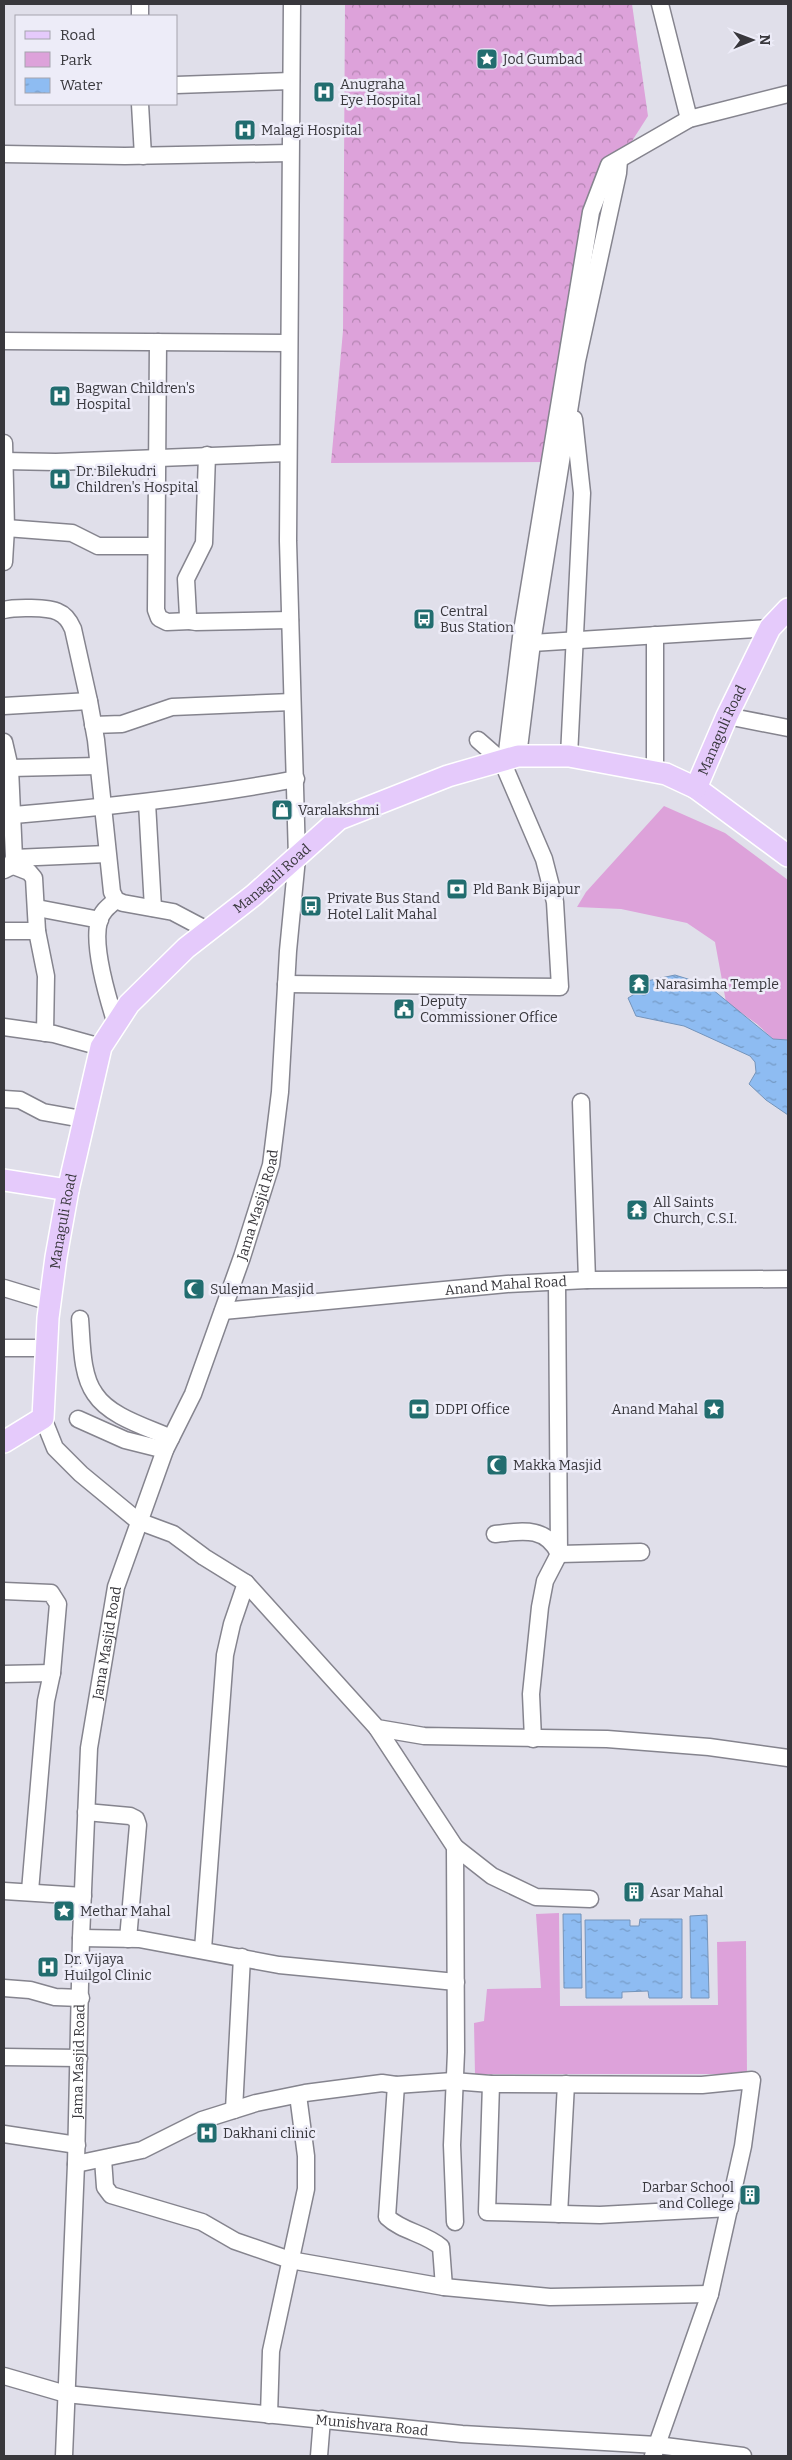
<svg xmlns="http://www.w3.org/2000/svg" width="792" height="2460" viewBox="0 0 792 2460" font-family="Bitter,serif">
  <defs>
    <pattern id="forest-crowns" width="20" height="18" patternUnits="userSpaceOnUse" patternTransform="scale(1.25)"><rect width="20" height="18" fill="#dda2da"/><path d="M2 6a3 3 0 1 1 6 0M12 15a3 3 0 1 1 6 0" fill="none" stroke="#b485b2"/></pattern>
    <pattern id="water-ripples" width="26" height="14" patternUnits="userSpaceOnUse" patternTransform="scale(1.25)"><rect width="26" height="14" fill="#8ebcf2"/><path d="M2 4q2-2 4 0t4 0M15 11q2-2 4 0t4 0" fill="none" stroke="#759ac5"/></pattern>
  </defs>
  <rect width="100%" height="100%" fill="#e0dfea"/>
  <path fill="#dda2da" d="M664,806l61,27 63,47v160l-15,-1 -16,-15 -31,-22 -11,-60 -28,-19 -66,-14 -44,-2 9,-15z
    M559,1913l1,93 158,-1 -1,-63 29,-1 1,133h-272l-1,-51 10,-2 3,-32 54,-1 -5,-74z"/>
  <path fill="url(#forest-crowns)" d="M345,4h287l16,112 -39,61 -63,285 -215,1 12,-132z"/>
  <path fill="url(#water-ripples)" stroke="#7494bb" d="M675,975l32,10 66,54 15,1v75l-22,-15 -17,-16 7,-12 -1,-10 -5,-6 -66,-30 -48,-10 -8,-18 8,-5 11,-12z
    M563,1914h18l1,74h-18z
    M707,1915l2,83h-18l-1,-82z
    M640,1919h42v79h-33l-1,-7 -26,1v6h-36l-1,-78h45v6h9z"/>
  <g fill="none" stroke-linecap="round" stroke-linejoin="round">
    <g stroke="#85848e" stroke-width="19">
      <g id="minor">
        <path d="M140,4v12"/>
        <path d="M660,4l29,115"/>
        <path d="M176,85l115,-4"/>
        <path d="M140,104l3,52"/>
        <path d="M4,154l121,2 165,-3"/>
        <path d="M4,341l284,2"/>
        <path d="M158,342l-2,268 3,8 8,4 23,-1"/>
        <path d="M4,443l2,85 -2,34"/>
        <path d="M207,455l-3,88 -18,36 2,37 2,5 6,1 94,-2"/>
        <path d="M4,461l52,1 231,-9"/>
        <path d="M6,528l66,5 26,13h58"/>
        <path d="M4,610c10,-3 45,-3 54,2 8,3 12,10 15,17l16,72 7,39 16,152 4,8 7,3 50,9 36,19"/>
        <path d="M655,635v137"/>
        <path d="M532,643l238,-15"/>
        <path d="M4,706l85,-5"/>
        <path d="M727,716l61,12"/>
        <path d="M93,725l29,-1 50,-17 120,-5"/>
        <path d="M4,742l6,26 4,90 -4,9 -6,3"/>
        <path d="M518,756l14,-113 45,-282 41,-188 1,-13"/>
        <path d="M569,756l13,-263 -8,-74"/>
        <path d="M506,760l15,-123 70,-425 18,-47 80,-46 99,-25"/>
        <path d="M10,768l88,-2"/>
        <path d="M147,803l6,105"/>
        <path d="M14,815c95,-8 188,-18 282,-36"/>
        <path d="M14,858l93,-4"/>
        <path d="M37,908l63,12"/>
        <path d="M4,931h33l-3,-53 -5,-6 -18,-7"/>
        <path d="M37,931l9,45 -1,57"/>
        <path d="M286,984l274,3 -5,-85 -11,-43 -42,-98 -24,-21"/>
        <path d="M116,1024c-8,-25 -24,-78 -17,-103 3,-10 10,-15 17,-21"/>
        <path d="M4,1027l50,7 47,13"/>
        <path d="M4,1099l16,1 23,12 39,7"/>
        <path d="M581,1102l6,178"/>
        <path d="M4,1288l46,14"/>
        <path id="s1" d="M223,1311l284,-27 80,-4 201,-1"/>
        <path d="M80,1319c2,23 1,56 15,75 15,23 52,33 76,44"/>
        <path d="M4,1348h43"/>
        <path d="M43,1418l12,30 26,26 57,47 35,13 31,23 42,26 131,145 47,8 183,3 102,8 79,11"/>
        <path d="M78,1419l47,21 40,10"/>
        <path d="M495,1534c27,-3 51,-8 64,20"/>
        <path d="M559,1554l82,-2"/>
        <path d="M4,1591l47,2 7,11 -6,69 -6,28 -16,190"/>
        <path d="M4,1674l48,-1"/>
        <path d="M377,1728l78,119 1,205 -4,93 3,77"/>
        <path d="M533,1739l-2,-45 9,-87 5,-26 14,-27 -2,-271"/>
        <path d="M86,1812l44,4 6,3 2,6 -10,114"/>
        <path d="M455,1847l37,29 44,21 54,2"/>
        <path d="M4,1891l79,5"/>
        <path d="M81,1938l58,1 140,26 177,17"/>
        <path d="M203,1949l22,-294 7,-31 14,-41"/>
        <path d="M4,1988l26,2 25,7 26,1"/>
        <path d="M4,2057l75,1"/>
        <path d="M491,2084l-4,128 113,3 130,-7"/>
        <path d="M396,2085l-9,132c16,15 38,16 54,30l3,40"/>
        <path d="M234,2110l8,-153"/>
        <path d="M4,2134l73,11"/>
        <path d="M103,2159l2,28 6,8 91,27 33,19 55,19 154,27 106,10 160,-3"/>
        <path d="M76,2164l66,-14 60,-30 54,-17 49,-10 77,-10 14,2 57,-4 38,3 211,1 50,-5 -9,66 -33,148 -57,162"/>
        <path d="M559,2214l7,-130"/>
        <path id="s2" d="M4,2376l62,18 396,40 195,11 86,11"/>
        <path d="M269,2415l2,-64 35,-162v-33l-8,-61"/>
        <path id="s3" d="M64,2456l12,-292 5,-226 8,-190 27,-161 49,-137 28,-56 49,-137 29,-92 9,-73 8,-141 9,-93 -9,-317 4,-537"/>
        <path d="M319,2456l3,-37"/>
      </g>
    </g>
    <g stroke="#fff" stroke-width="24">
      <g id="major">
        <path d="M696,788l92,68"/>
        <path d="M4,1180l64,10"/>
        <path id="s4" d="M4,1442l39,-24 5,-100 8,-61 12,-67 33,-143 28,-43 57,-56 68,-53 85,-76 109,-43 70,-20h51l97,18 30,14 31,-72 43,-88 18,-19"/>
      </g>
    </g>
    <use href="#minor" stroke="#fff" stroke-width="16"/>
    <use href="#major" stroke="#e5cafb" stroke-width="21"/>
  </g>
  <defs>
    <g id="sight-square" transform="scale(1.125)"><rect x="-9" y="-9" width="18" height="18" rx="4" fill="#226d6f" stroke="#edecf8"/><path d="M0-6L1.8-2.2L6-1.7L2.9 1.2L3.7 5.4L0 3.3L-3.7 5.4L-2.9 1.2L-6-1.7L-1.8-2.2Z" fill="#fff"/></g>
    <g id="hospital-square" transform="scale(1.125)"><rect x="-9" y="-9" width="18" height="18" rx="4" fill="#226d6f" stroke="#edecf8"/><path d="M-5-5h3v3.5h4V-5h3V5h-3V1.5h-4V5h-3Z" fill="#fff"/></g>
    <g id="bus-square" transform="scale(1.125)"><rect x="-9" y="-9" width="18" height="18" rx="4" fill="#226d6f" stroke="#edecf8"/><path d="M-5-6H5V4H4V6H2V4H-2V6H-4V4H-5ZM-3.5-4V0h7V-4ZM-3.5 1.2v1.5H-2V1.2ZM2 1.2v1.5H3.5V1.2Z" fill="#fff"/></g>
    <g id="shop-square" transform="scale(1.125)"><rect x="-9" y="-9" width="18" height="18" rx="4" fill="#226d6f" stroke="#edecf8"/><path d="M-5-2.5h2.3a2.7 3.5 0 0 1 5.4 0H5L5.5 6h-11ZM-1.5-2.5h3a1.5 2.3 0 0 0-3 0Z" fill="#fff"/></g>
    <g id="bank-square" transform="scale(1.125)"><rect x="-9" y="-9" width="18" height="18" rx="4" fill="#226d6f" stroke="#edecf8"/><path d="M-6-4H6V4H-6ZM0-2.3a2.3 2.3 0 1 0 0 4.6a2.3 2.3 0 1 0 0-4.6Z" fill="#fff"/></g>
    <g id="temple-square" transform="scale(1.125)"><rect x="-9" y="-9" width="18" height="18" rx="4" fill="#226d6f" stroke="#edecf8"/><path d="M0-6L5-2H3V0L6.5 2.5H4V6H1.5V3h-3V6H-4V2.5H-6.5L-3 0V-2H-5Z" fill="#fff"/></g>
    <g id="civic-square" transform="scale(1.125)"><rect x="-9" y="-9" width="18" height="18" rx="4" fill="#226d6f" stroke="#edecf8"/><path d="M-.6-6.5H3V-4.5H.6V-3L4-1V1h2V6H-6V1h2V-1L-.6-3ZM-1.2 2.5V6h2.4V2.5Z" fill="#fff"/></g>
    <g id="mosque-square" transform="scale(1.125)"><rect x="-9" y="-9" width="18" height="18" rx="4" fill="#226d6f" stroke="#edecf8"/><path d="M3.5-4.9A6 6 0 1 0 3.5 4.9A5 5 0 1 1 3.5-4.9Z" fill="#fff"/></g>
    <g id="building-square" transform="scale(1.125)"><rect x="-9" y="-9" width="18" height="18" rx="4" fill="#226d6f" stroke="#edecf8"/><path d="M-4-6H4V6H1V3H-1V6H-4ZM-2.5-4.3h1.7v1.8h-1.7ZM.8-4.3h1.7v1.8H.8ZM-2.5-1h1.7V.8h-1.7ZM.8-1h1.7V.8H.8Z" fill="#fff"/></g>
  </defs>
  <g fill-rule="evenodd">
    <use href="#sight-square" x="487" y="59"/>
    <use href="#hospital-square" x="324" y="92"/>
    <use href="#hospital-square" x="245" y="130"/>
    <use href="#hospital-square" x="60" y="396"/>
    <use href="#hospital-square" x="60" y="479"/>
    <use href="#bus-square" x="424" y="619"/>
    <use href="#shop-square" x="282" y="810"/>
    <use href="#bank-square" x="457" y="889"/>
    <use href="#bus-square" x="311" y="906"/>
    <use href="#temple-square" x="639" y="984"/>
    <use href="#civic-square" x="404" y="1009"/>
    <use href="#temple-square" x="637" y="1210"/>
    <use href="#mosque-square" x="194" y="1289"/>
    <use href="#bank-square" x="419" y="1409"/>
    <use href="#sight-square" x="714" y="1409"/>
    <use href="#mosque-square" x="497" y="1465"/>
    <use href="#building-square" x="634" y="1892"/>
    <use href="#sight-square" x="64" y="1911"/>
    <use href="#hospital-square" x="48" y="1967"/>
    <use href="#hospital-square" x="207" y="2133"/>
    <use href="#building-square" x="750" y="2195"/>
  </g>
  <g text-anchor="middle" dominant-baseline="central" stroke-width="5" stroke-linejoin="round" paint-order="stroke">
    <g font-size="14" fill="#38373c" stroke="#edecf8" text-anchor="start">
      <text x="503" y="59">Jod Gumbad</text>
      <text x="340" y="84">Anugraha<tspan x="340" dy="16">Eye Hospital</tspan></text>
      <text x="261" y="130">Malagi Hospital</text>
      <text x="76" y="388">Bagwan Children's<tspan x="76" dy="16">Hospital</tspan></text>
      <text x="76" y="471">Dr. Bilekudri<tspan x="76" dy="16">Children's Hospital</tspan></text>
      <text x="440" y="611">Central<tspan x="440" dy="16">Bus Station</tspan></text>
      <text x="298" y="810">Varalakshmi</text>
      <text x="473" y="889">Pld Bank Bijapur</text>
      <text x="327" y="898">Private Bus Stand<tspan x="327" dy="16">Hotel Lalit Mahal</tspan></text>
      <text x="655" y="984">Narasimha Temple</text>
      <text x="420" y="1001">Deputy<tspan x="420" dy="16">Commissioner Office</tspan></text>
      <text x="653" y="1202">All Saints<tspan x="653" dy="16">Church, C.S.I.</tspan></text>
      <text x="210" y="1289">Suleman Masjid</text>
      <text x="435" y="1409">DDPI Office</text>
      <text x="698" y="1409" text-anchor="end">Anand Mahal</text>
      <text x="513" y="1465">Makka Masjid</text>
      <text x="650" y="1892">Asar Mahal</text>
      <text x="80" y="1911">Methar Mahal</text>
      <text x="64" y="1959">Dr. Vijaya<tspan x="64" dy="16">Huilgol Clinic</tspan></text>
      <text x="223" y="2133">Dakhani clinic</text>
      <text x="734" y="2187" text-anchor="end">Darbar School<tspan x="734" dy="16">and College</tspan></text>
    </g>
    <g font-size="14" fill="#38373c" stroke="#edecf8">
      <text stroke="none"><textPath href="#s4" startOffset="1190">Managuli Road</textPath></text>
      <text stroke="none"><textPath href="#s4" startOffset="664">Managuli Road</textPath></text>
      <text stroke="none"><textPath href="#s3" startOffset="1280">Jama Masjid Road</textPath></text>
      <text stroke="none"><textPath href="#s4" startOffset="244">Managuli Road</textPath></text>
      <text stroke="none"><textPath href="#s1" startOffset="284">Anand Mahal Road</textPath></text>
      <text stroke="none"><textPath href="#s3" startOffset="815">Jama Masjid Road</textPath></text>
      <text stroke="none"><textPath href="#s3" startOffset="395">Jama Masjid Road</textPath></text>
      <text stroke="none"><textPath href="#s2" startOffset="372">Munishvara Road</textPath></text>
    </g>
  </g>
  <rect width="792" height="2460" fill="none" stroke="#38373c" stroke-width="10"/>
  <rect x="15" y="15" width="162" height="90" fill="#edecf8" stroke="#a5a4ad"/>
  <rect x="25" y="31" width="25" height="8" fill="#e5cafb" stroke="#a5a4ad"/>
  <text x="60" y="40" font-size="15" fill="#38373c">Road</text>
  <rect x="25" y="52" width="25" height="15" fill="#dda2da" stroke="#a5a4ad"/>
  <text x="60" y="65" font-size="15" fill="#38373c">Park</text>
  <rect x="25" y="78" width="25" height="15" fill="url(#water-ripples)" stroke="#a5a4ad"/>
  <text x="60" y="90" font-size="15" fill="#38373c">Water</text>
  <g transform="translate(752 40) rotate(89)" stroke="#edecf8" stroke-width="4" paint-order="stroke">
  <path d="M0-4L9 19L0 12L-9 19Z" fill="#38373c"/>
  <text y="-8" font-size="14" font-weight="bold" text-anchor="middle" fill="#38373c">N</text>
  </g>
</svg>
